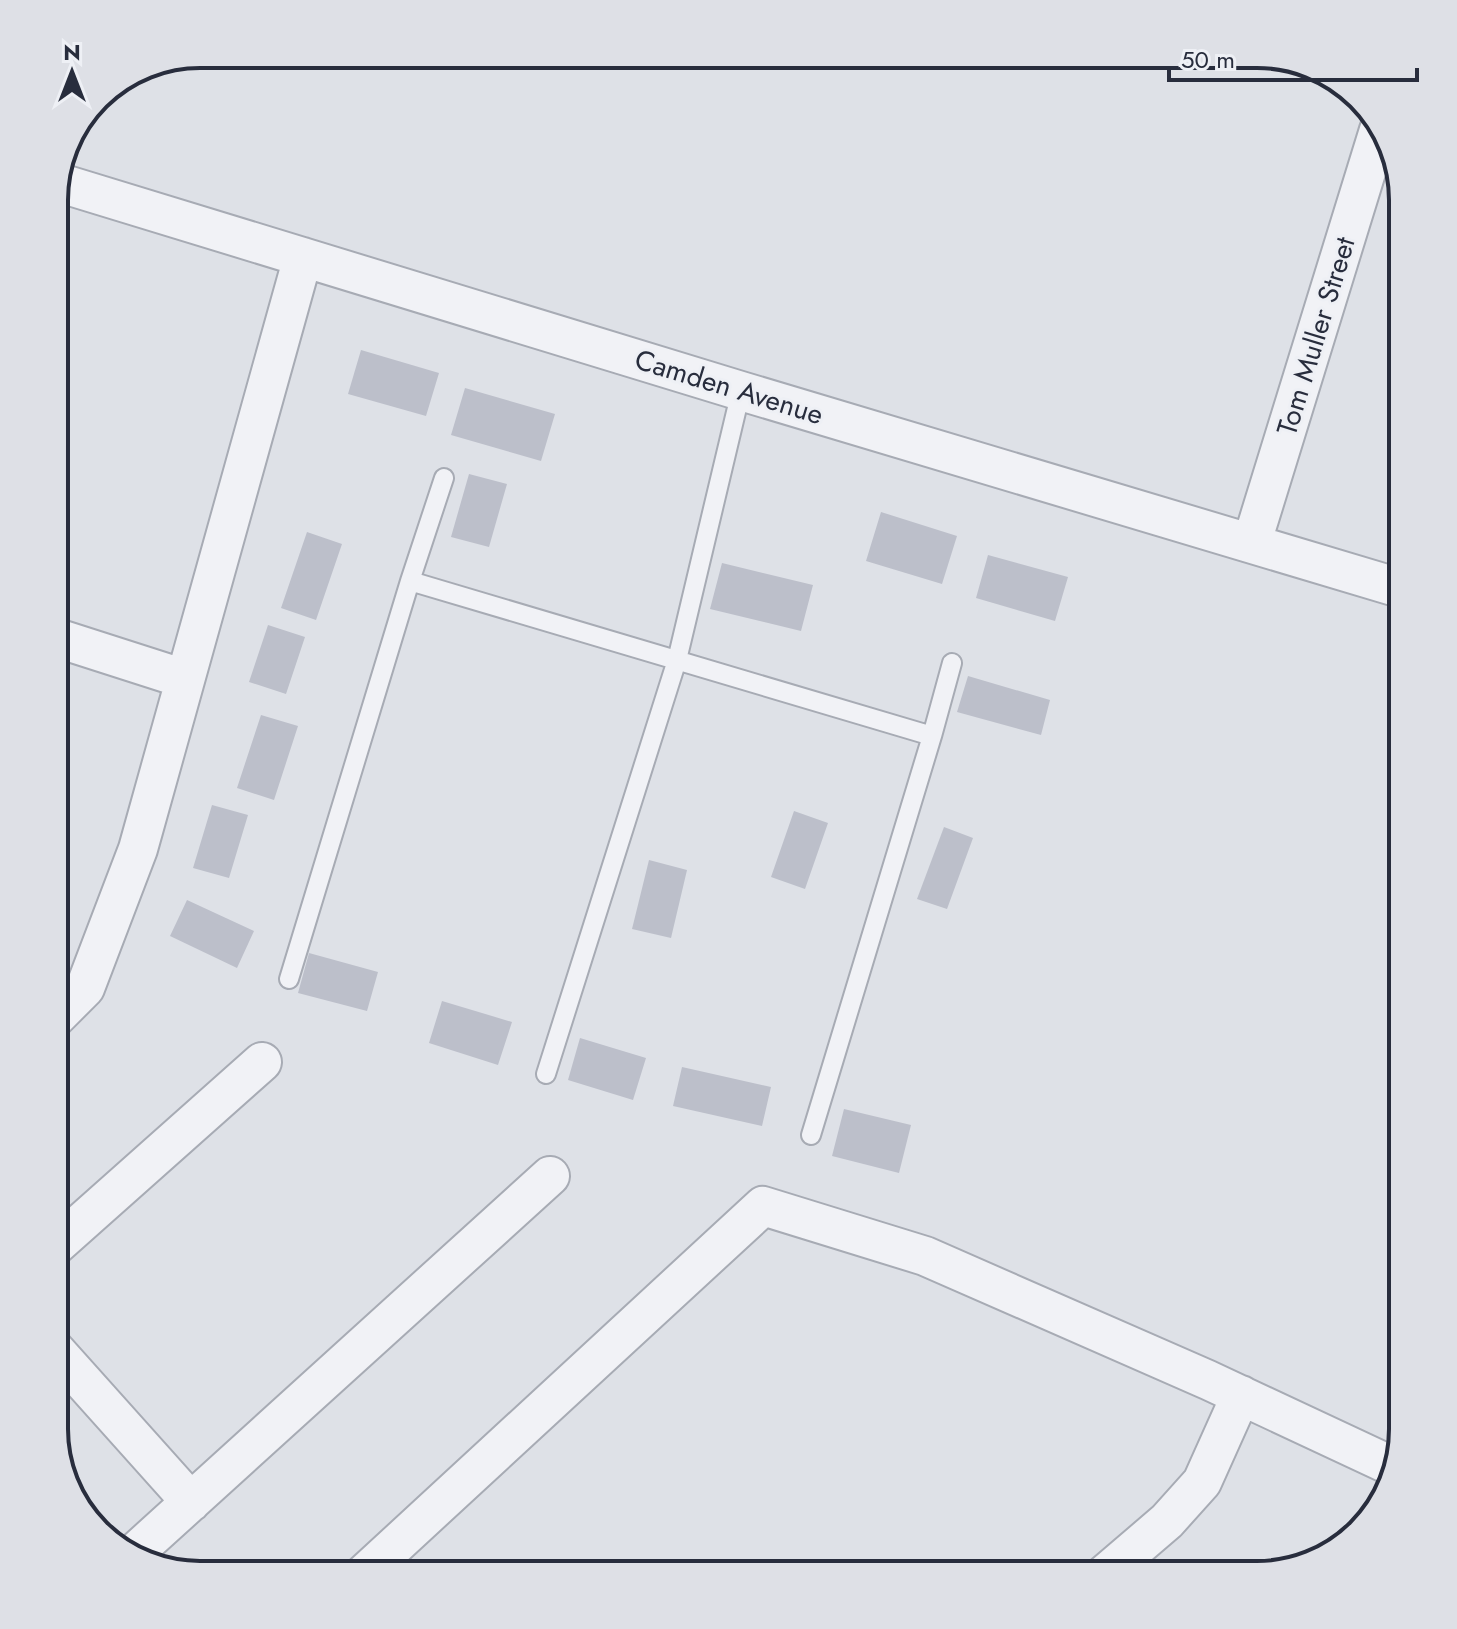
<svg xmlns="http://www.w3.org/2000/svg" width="1457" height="1629" viewBox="0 0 1457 1629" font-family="Jost,sans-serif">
  <rect width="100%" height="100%" fill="#dee1e7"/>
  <path fill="#bcbfca" d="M361,350l78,23 -13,43 -78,-22z
    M465,388l90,26 -14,47 -90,-26z
    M469,474l38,10 -18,63 -38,-10z
    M881,512l76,24 -15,48 -76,-23z
    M307,532l35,12 -26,76 -35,-12z
    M988,555l80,22 -13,44 -79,-23z
    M722,563l91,22 -12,46 -91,-22z
    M268,625l37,12 -19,57 -37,-12z
    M968,676l82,24 -9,35 -84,-23z
    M261,715l37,11 -24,74 -37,-12z
    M212,805l36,10 -19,63 -36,-10z
    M794,811l34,12 -23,66 -34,-12z
    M944,827l29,11 -26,71 -30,-10z
    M649,860l38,10 -16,68 -39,-9z
    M187,900l67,31 -17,37 -67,-32z
    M309,953l69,19 -11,39 -69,-18z
    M442,1001l70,21 -14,43 -69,-22z
    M580,1038l66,20 -13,42 -65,-20z
    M682,1067l89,20 -9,39 -89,-20z
    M844,1109l67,16 -12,48 -67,-17z"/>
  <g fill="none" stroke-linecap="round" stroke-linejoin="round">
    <g stroke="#a7abb4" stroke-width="22">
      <path id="service" d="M444,478l-34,103 522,155 20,-73
        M289,979l121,-398
        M546,1074l131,-414 64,-269
        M811,1135l121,-399"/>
    </g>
    <g stroke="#a7abb4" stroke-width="42">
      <path id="minor" d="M57,182l684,209 662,198
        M1252,542l127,-412
        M54,637l131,42
        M54,1019l31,-31 53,-139 165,-592
        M54,1247l208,-185
        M54,1349l137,153
        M131,1556l419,-380
        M363,1575l400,-369 162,50 283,124 186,87
        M1104,1575l63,-54 35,-39 39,-87"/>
    </g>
    <use href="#service" stroke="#f1f2f6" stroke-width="18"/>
    <use href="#minor" stroke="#f1f2f6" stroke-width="38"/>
  </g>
  <g text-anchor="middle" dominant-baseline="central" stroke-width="6" stroke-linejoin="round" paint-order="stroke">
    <g font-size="28" fill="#282d3d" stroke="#eef0f5">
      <text transform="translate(1316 336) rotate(-73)">Tom Muller Street</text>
      <text transform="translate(729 387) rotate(17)">Camden Avenue</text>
    </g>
  </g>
  <path d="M0 0H1457V1629H0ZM200 68H1257A132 132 0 0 1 1389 200V1429A132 132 0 0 1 1257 1561H200A132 132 0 0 1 68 1429V200A132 132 0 0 1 200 68Z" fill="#dee0e6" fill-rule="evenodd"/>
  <path fill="none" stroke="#282d3d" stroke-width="4" d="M200 68H1257A132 132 0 0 1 1389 200V1429A132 132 0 0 1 1257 1561H200A132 132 0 0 1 68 1429V200A132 132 0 0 1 200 68Z"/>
  <g transform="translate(72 72)" stroke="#eef0f5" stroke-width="6" paint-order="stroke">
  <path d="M0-6L14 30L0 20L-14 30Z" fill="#282d3d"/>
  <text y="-12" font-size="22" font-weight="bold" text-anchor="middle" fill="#282d3d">N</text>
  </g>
  <path d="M1169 68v12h248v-12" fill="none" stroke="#282d3d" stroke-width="4"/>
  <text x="1181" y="68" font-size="24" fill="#282d3d" stroke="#eef0f5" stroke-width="6" paint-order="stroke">50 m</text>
</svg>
